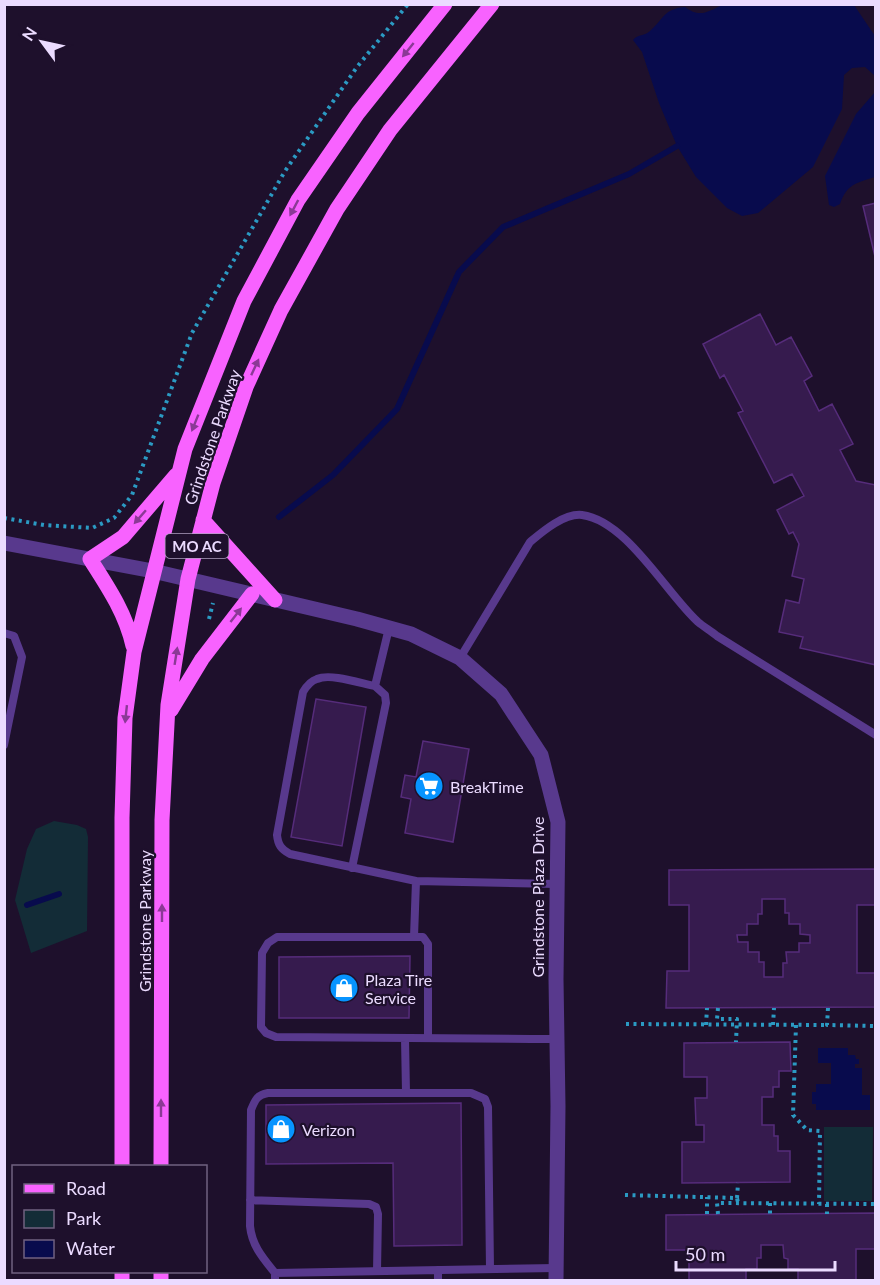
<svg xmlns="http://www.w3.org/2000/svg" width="880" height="1285" viewBox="0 0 880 1285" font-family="Lato,sans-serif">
  <rect width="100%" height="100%" fill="#1e102c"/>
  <path fill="#132c37" d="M54,821l23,4 9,4 2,8 -1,94 -56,22 -16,-53 12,-51 9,-20z
    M824,1127h49l-1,74h-48z"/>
  <path fill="#080b4d" d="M722,5h132l21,31v40l-10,-9 -13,1 -8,7 -2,34 -29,58 -55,46 -16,3 -15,-8 -31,-31 -19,-31 -18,-43 -17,-51 -9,-12c5,-6 12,-4 17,-9 14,-12 13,-22 35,-24 14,11 23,5 37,-2z
    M875,92v85c-19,6 -28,7 -35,27l-6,3 -5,-2 -4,-29 31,-62z
    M818,1048h30v7h7l1,4h3v5h-4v4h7v27h8v15h-54v-6h-4v-12h4v-8h15v-21h-13z"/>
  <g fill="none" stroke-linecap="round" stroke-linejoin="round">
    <path stroke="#080b4d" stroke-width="6" d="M279,517l54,-42 64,-66 62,-137 44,-45 126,-53 48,-28
      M27,905l32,-11"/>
  </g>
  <path fill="#361b4e" stroke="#562c7b" stroke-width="1.5" fill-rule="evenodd" d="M876,203v58l-13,-55z
    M760,314l16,31 15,-8 21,39 -8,5 15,30 13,-7 21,40 -13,6 16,31 20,4v180l-76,-17 3,-11 -24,-5 7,-32 13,3 5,-24 -12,-3 7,-32 -6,-12 -4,2 -12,-24 27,-14 -12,-22 -18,9 -36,-70 5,-2 -19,-36 -4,3 -17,-34z
    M316,699l50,8 -24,139 -51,-9z
    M423,741l46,8 -16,93 -48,-9 6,-34 -10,-2 4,-22 11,2z
    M876,869v36h-19v68h19v34l-210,1 1,-37h22v-66h-20v-35zM762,899h23v14h4v11h11v10l10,1v8h-11v9h-13l1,11h-4v14h-19v-15h-5v-10h-11v-10h-10l-1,-7h10v-11h11v-10h4z
    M410,956l-1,62h-130v-61z
    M790,1042l1,29h-12v16h-6v10h-11v28h12v11h4v15h12v31l-108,1v-41h22v-17h-8l-1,-27h12v-21h-23v-34z
    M461,1103l1,142 -68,1 -1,-83 -127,1v-59z
    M876,1213v36h-20v31h-58v-11h-10v-10l-4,-1 -1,-13h-22v13h-4v11h-11v11h-57v-30h-23v-35z"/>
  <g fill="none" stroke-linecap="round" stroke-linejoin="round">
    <path stroke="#2b9ac3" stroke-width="4" stroke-dasharray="3 4.5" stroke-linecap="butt" d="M4,518l40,7 48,3 22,-10 18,-23 60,-162 93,-162 72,-104 51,-63
      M209,619l4,-16
      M718,1008l-1,11h20l-1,23
      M828,1008l-1,17 49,1
      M626,1024l201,1
      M706,1025l1,-17
      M773,1025l1,-17
      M796,1025l-3,90 14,15 13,1 -1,73
      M625,1195l112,3 1,5
      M737,1198l1,-15
      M770,1203v11
      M827,1204v10
      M707,1214v-17
      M718,1214l-1,-11 159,1"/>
    <path stroke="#58398d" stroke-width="8" d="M389,628l-14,58c-15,-3 -45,-13 -58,-7 -7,2 -11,8 -14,13l-26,143c1,10 4,14 13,19l126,27
      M4,633l10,3 8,21 -18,88
      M460,658l70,-116c12,-10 34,-29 52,-27 45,6 84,78 116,107 6,5 13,9 19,14l159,99
      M352,868l34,-165 -1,-8 -10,-9
      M414,937l2,-56 141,3
      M405,1038l1,55
      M428,1038v-94l-5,-7h-146l-9,6 -6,10 -1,74 5,6 10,4 255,2h25
      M250,1200l119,4 7,3 2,7 -1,57
      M275,1273c-12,-15 -23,-27 -25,-47l1,-116c4,-10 6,-15 17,-17h203l14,6 3,8 2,162
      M275,1280v-7l281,-5
      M438,1280v-10"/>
    <path stroke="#58398d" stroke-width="15" d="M4,543l149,28 204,48 54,15 49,24 41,36 40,61 17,67 -2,157 2,127 -2,174"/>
    <path stroke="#f862ff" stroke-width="15" d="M203,520l72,80
      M133,646c-7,-32 -25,-59 -43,-87l33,-22 53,-62
      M171,710l31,-51 50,-65
      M122,1166v-348l3,-100 9,-66 51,-203 59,-148 54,-101 60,-87 87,-109
      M161,1166l1,-346 6,-115 20,-126 25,-96 33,-96 35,-77 56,-101 53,-79 102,-126
      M122,1280v-8
      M161,1280v-8"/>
  </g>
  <defs><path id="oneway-solid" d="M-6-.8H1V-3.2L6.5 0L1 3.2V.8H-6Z" transform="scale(1.5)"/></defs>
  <g fill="#8b3996">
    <use href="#oneway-solid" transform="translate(408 50) rotate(129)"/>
    <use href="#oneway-solid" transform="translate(294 208) rotate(118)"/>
    <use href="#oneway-solid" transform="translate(255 367) rotate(-65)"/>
    <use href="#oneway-solid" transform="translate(195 423) rotate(112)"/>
    <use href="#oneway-solid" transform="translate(140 517) rotate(131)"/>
    <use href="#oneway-solid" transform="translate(236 615) rotate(-52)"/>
    <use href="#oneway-solid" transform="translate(176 656) rotate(-81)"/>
    <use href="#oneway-solid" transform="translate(126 714) rotate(96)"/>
    <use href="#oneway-solid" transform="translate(162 913) rotate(-90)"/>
    <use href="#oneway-solid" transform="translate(161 1108) rotate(-90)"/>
  </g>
  <defs>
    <g id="supermarket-disc" transform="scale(1.5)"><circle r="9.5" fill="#0794ff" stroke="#1e102c"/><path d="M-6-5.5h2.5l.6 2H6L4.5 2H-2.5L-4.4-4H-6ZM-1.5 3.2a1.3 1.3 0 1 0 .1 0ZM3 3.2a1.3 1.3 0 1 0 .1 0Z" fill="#fff"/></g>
    <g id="shop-disc" transform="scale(1.5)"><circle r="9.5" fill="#0794ff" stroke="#1e102c"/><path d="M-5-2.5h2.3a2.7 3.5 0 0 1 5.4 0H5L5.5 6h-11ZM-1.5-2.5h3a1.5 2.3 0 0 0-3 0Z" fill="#fff"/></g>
  </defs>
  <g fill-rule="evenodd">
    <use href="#supermarket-disc" x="429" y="786"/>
    <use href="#shop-disc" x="344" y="988"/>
    <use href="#shop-disc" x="281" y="1129"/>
  </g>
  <g text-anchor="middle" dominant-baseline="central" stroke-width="4.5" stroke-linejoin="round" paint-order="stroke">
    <rect fill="#1e102c" stroke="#ae9ec0" stroke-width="1.5" x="165.5" y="534" width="63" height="24" rx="4.5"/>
    <g font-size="15" font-weight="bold" fill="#ebdbff">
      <text x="197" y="546">MO AC</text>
    </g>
    <g font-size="16" fill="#ebdbff" stroke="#1e102c">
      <text transform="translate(212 437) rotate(-71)">Grindstone Parkway</text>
      <text transform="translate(537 897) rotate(-90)">Grindstone Plaza Drive</text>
      <text transform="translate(144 921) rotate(-90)">Grindstone Parkway</text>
    </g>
    <g font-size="16" fill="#ebdbff" stroke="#1e102c" text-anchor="start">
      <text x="450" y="786">BreakTime</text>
      <text x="365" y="979">Plaza Tire<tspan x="365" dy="18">Service</tspan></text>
      <text x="302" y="1129">Verizon</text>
    </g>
  </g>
  <rect width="880" height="1285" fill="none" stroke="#ebdbff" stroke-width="12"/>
  <rect x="12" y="1165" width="195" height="108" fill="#1e102c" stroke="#706180" stroke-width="1.5"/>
  <rect x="24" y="1184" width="30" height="9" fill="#f862ff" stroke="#706180" stroke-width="1.5"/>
  <text x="66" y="1195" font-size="18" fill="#ebdbff">Road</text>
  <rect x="24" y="1210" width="30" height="18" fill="#132c37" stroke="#706180" stroke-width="1.5"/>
  <text x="66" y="1225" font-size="18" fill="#ebdbff">Park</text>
  <rect x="24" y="1240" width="30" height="18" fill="#080b4d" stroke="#706180" stroke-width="1.5"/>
  <text x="66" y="1255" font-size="18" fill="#ebdbff">Water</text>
  <g transform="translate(42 42) rotate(303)" stroke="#1e102c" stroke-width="4.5" paint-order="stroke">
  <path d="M0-4.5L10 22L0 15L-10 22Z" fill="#ebdbff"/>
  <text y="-9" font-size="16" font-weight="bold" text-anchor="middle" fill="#ebdbff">N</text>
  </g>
  <path d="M676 1261v9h159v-9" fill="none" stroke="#ebdbff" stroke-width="3"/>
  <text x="685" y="1261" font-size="18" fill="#ebdbff" stroke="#1e102c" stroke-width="4.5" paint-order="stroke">50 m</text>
</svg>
